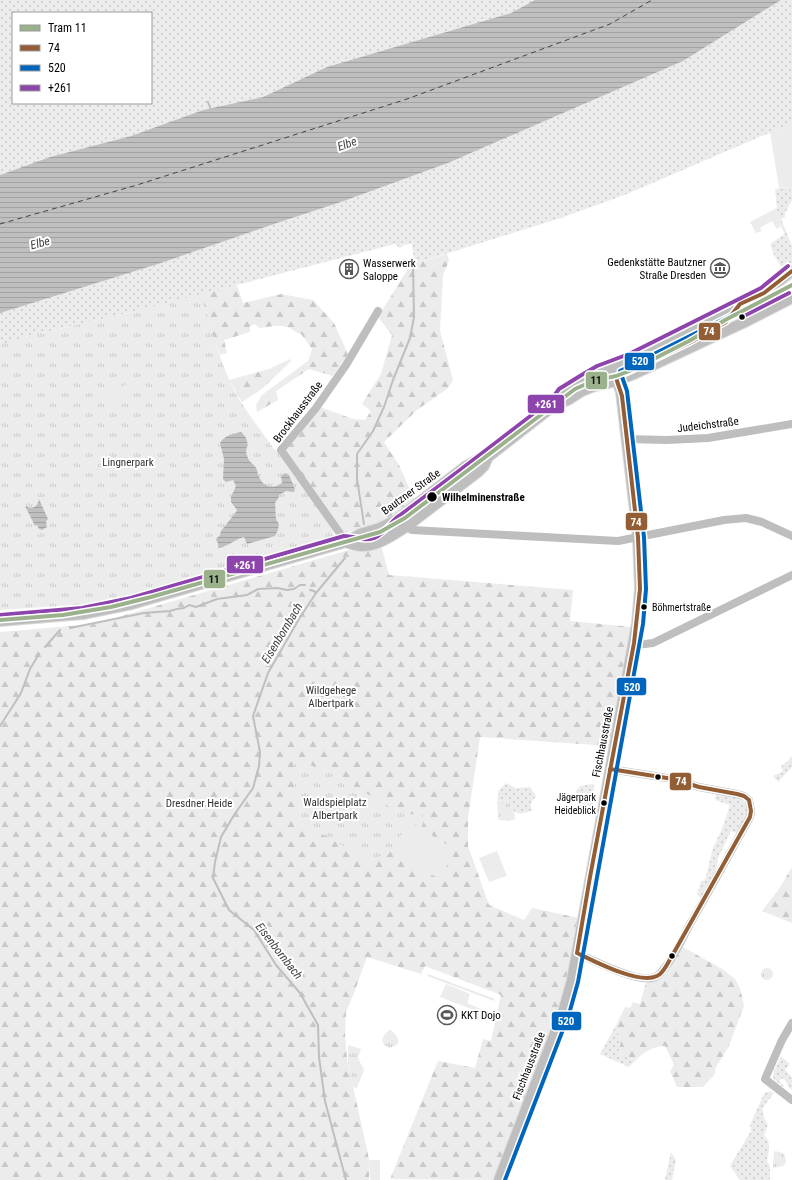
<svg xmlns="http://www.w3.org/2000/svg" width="792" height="1180" viewBox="0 0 792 1180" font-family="'Roboto Condensed',sans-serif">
  <defs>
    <pattern id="grass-dots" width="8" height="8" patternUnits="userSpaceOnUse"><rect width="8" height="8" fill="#ececec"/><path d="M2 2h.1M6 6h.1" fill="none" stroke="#c9c9c9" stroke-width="1.8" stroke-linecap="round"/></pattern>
    <pattern id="forest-firs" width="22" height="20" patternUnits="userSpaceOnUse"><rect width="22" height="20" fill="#ececec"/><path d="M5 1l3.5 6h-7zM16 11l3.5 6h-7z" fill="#c9c9c9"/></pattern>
    <pattern id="park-tufts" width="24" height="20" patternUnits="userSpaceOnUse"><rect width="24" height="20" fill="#ececec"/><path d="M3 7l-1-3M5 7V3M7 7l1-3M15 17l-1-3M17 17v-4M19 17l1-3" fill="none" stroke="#c9c9c9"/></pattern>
    <pattern id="water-rules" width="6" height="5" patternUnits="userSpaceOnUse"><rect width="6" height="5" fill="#bfbfbf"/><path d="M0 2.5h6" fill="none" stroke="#a2a2a2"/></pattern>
  </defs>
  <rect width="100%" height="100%" fill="#fff"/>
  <path fill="url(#grass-dots)" fill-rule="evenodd" d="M0,0h535l-24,13 -184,54 -64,30 -60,13 -72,26 -81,21 -50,18zM13,13h138v90h-138z
    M781,0h11v123l-165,71 -66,24 -145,45 -3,-10 -1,-9 -8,1 -4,3 -5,-4 -262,68 -105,24 -28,10v-33l158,-49 119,-41 64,-21 107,-39 235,-102z
    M788,187l4,4v9l-7,13v4l-4,2 11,27v17l-9,7 -9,-15 -4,-11 15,-10 -5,-9 1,-1 -5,-14 1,-1 -2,-20z
    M792,756v11l-14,15 -5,-6 10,-5 -2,-5 7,-5z
    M506,783l10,5 14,-1 4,6 2,4c-6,4 -6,8 -4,13 -9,6 -22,5 -22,-8l-11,-2 -2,1 2,-11z
    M593,784l1,2 -1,19 -2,4c-8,-1 -16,-10 -15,-18l4,-5z
    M716,793l24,4 6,8 1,5v5l-9,19 -7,-3 -13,27 -2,14 -14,26 -5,-3 4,-14 4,-1 8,-32 9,-19 8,-24 -15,-5z
    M615,1027l6,12 -2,15 17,6 -7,7 -29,-13z
    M781,1056l9,8 -5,6 7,7v13l-5,-5 1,-2 -6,-5 -3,3 5,5 -1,1 -10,-9 1,-7z
    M770,1091l4,2c-11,15 -16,14 -6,32l-4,10c8,9 5,16 3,25l3,7v13h-30l-10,-14 21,-35 -1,-6 13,-29 2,-3z
    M671,1152l5,8 -4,20h-7z"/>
  <path fill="url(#forest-firs)" d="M447,254l2,7 -6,14 -3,56 13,49 -5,8 -31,22 -33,32 15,23 16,36 -27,19 -17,6 -26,7 -6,-4 -54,-78 35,-44 33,12 12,1 6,-9 -9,-7 19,-30 11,-39 -14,-18 31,-50 4,-3z
    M237,285l6,18 38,-9 32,6 21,23 14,31 -15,22 -24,-7 -33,22 2,9 -21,12 -1,-7 6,-10 46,-34 4,-12 -11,-15c-5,0 -8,-6 -14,-7 -9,-3 -19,0 -28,1l-4,-4 -5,2v6l-26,8 3,13 -7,2 -8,-20 -11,-41z
    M290,359l1,2 -28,27 -21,14 -13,-22 40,-11z
    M380,541l9,34 184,15 -3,31 62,6 -22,119 -130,-9 -12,81v28l21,59 35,15 8,-12 47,10 -15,78 -69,184 -105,-1 48,-118 37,7 8,-29 8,2 10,-46 -76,-29 -4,8 -54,-17 -13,36 -8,19 -1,22 2,25 22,100v21h-369v-548l94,-8z
    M792,867v56l-30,-12 17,-22z
    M683,947l41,23 11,9 5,9 4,18 -16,42 -12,19 -1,7 -12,13h-26l-7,-16 4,-6 -9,-19c-11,0 -21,6 -29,14l-17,-6 2,-15 -6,-12 10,-20 5,1 3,-6 7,2 6,-22 8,-1 6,-2z"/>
  <path fill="url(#park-tufts)" d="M201,294c8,29 16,58 28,85 10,25 30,48 45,70l7,4 52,78 1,5 -215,62 -31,6 -88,6v-264l2,-1v-1l26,-8 105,-24z
    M293,758l37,15 75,42 17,-2 2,7 -3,9 -11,-8 -22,34 -21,4 -69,-38z
    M503,800l7,2v5l4,3 1,9 -6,2 -10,-1c-2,-7 -1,-13 -2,-19z
    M761 974a6 6 0 1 1 12 0a6 6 0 1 1-12 0Z
    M389,1030h2c8,7 12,14 -1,18l-6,-3 -2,-5 2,-5z
    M348,1045l13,4 -3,9 6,12 -7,18 -4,-1 -5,-24z
    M774,1151l6,1 4,2 2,8 -3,4 -10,2z"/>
  <path fill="#ececec" d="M792,123v68l-4,-4 -9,1 -9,-56z
    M777,208l-1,2 6,14 -2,1 1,1 -4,3 -5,-8 -12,7 2,3 -6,2 -6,-11z
    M128,384l5,16 -20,7 -5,-16z
    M102,394l2,6 -22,5 -3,-5z
    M410,822l46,28 -17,29 -47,-28z
    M497,851l10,25 -18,6 -10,-24z
    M428,974l67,25 -1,2 -67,-25z
    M446,984l24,10 -3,9 21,9 -1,3 -47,-18z
    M369,1160h11v20h-10z"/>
  <path fill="url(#water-rules)" d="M535,0h246l-98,61 -235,102 -107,39 -64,21 -119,41 -158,49v-138l50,-18 81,-21 72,-26 60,-13 64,-30 184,-54z
    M241,432c13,12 1,15 7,26 1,4 6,6 8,10 2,3 1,6 3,9 5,11 14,12 23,6l-1,-7 4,-3 4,2 6,14 -1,3 -8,-1 -7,4v2l-4,6 1,16 3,5 -1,6 -3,6 -28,8 -3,-7c-8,2 -19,11 -26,11l1,-2 -3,-7 4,-4 1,-4 15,-19 1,-2 -6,-8v-5l5,-11 -3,-6 -7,2 -3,-3 1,-20 -4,-16c5,-8 13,-9 21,-11z
    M39,499l9,20 -2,2 1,6 -5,3 -3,-1 -2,-4 -2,1 -10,-20c7,4 13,1 14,-7z"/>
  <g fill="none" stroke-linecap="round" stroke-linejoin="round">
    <path stroke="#bfbfbf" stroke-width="2" d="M208,102l3,8
      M364,524l-7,-45v-25l16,-23 11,-24 9,-27 17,-42 4,-21 -1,-53
      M345,558l-29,35 -17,26 -31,54 -15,43 7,36 -1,14 -6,22 -19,27 -13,22 -6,25 -2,16 16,32 25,20 22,35 24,28 18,32 1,32 6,44 21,79
      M310,590l4,1 2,2
      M70,628l74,-15 26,-2 7,-2 7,-1 5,-3 7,2 21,-8 30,-4 11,-6 19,-1 10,2 7,-1 6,-4h5
      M45,647l15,-17
      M0,726l21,-33 9,-24 9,-15"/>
    <path stroke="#444" stroke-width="1" stroke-dasharray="5 4" stroke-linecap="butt" d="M0,224l137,-39 270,-86 203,-75 42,-24"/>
    <g stroke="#dbdbdb" stroke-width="12">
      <path id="major" d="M556,404l12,-4 14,-9 10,-4 25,-6 17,-7 113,-53 45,-23
        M346,542c5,2 11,4 16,4 16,0 31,-11 44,-19l72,-55 6,-6 4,-9
        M0,621l83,-7 49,-10 214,-62 14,-8 20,-6 16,-8 22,-17 48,-37 15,-8 7,-1 68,-53 7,-11 20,-12 16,-9 32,-13 109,-55 24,-11 28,-22
        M499,1180l64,-168 9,-32 65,-357 3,-34 -2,-52 -17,-145 -8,-24"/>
    </g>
    <path stroke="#bebebe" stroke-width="8" d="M626,439l41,1 41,-2 84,-14
      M396,520l16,10 206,11 106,-21 22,-2 16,4 30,14
      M346,542l-65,-92 35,-42 30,-43 32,-54
      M634,643l11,1 8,-1 139,-68
      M577,953c18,8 56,28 75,25 4,-1 8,-4 10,-7 12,-13 20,-32 28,-47 21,-36 40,-71 60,-107l1,-6 -2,-11 -5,-4 -7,-2 -38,-7 -26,-8 -63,-10
      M792,1023l-10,17 -17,39 27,21"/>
    <use href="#major" stroke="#bebebe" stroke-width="10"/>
    <g stroke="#fff" stroke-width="7">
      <path id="bus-1" d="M616,378l75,-36 35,-20 14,-18 24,-11 28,-22
        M610,769l63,10 26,8 38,7 7,2 5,4
        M577,953l13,-76 44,-234 6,-54 -2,-52 -16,-141 -6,-18
        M577,953c17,8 62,32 80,23 7,-3 11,-14 15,-20l78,-139 1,-6 -2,-11"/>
    </g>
    <g stroke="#fff" stroke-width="7">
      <path id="bus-2" d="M505,1180l64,-166 9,-32 65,-358 3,-35 -2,-52 -17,-146 -7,-20 172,-86"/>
    </g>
    <g stroke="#fff" stroke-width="7">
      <path id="bus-3" d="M742,317l47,-24
        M0,615l82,-7 49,-10 213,-62c11,0 20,6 30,2 11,-4 16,-16 25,-22 51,-38 102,-77 152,-116l8,-11 21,-13 17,-10 32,-12 132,-66 27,-22"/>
    </g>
    <use href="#bus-1" stroke="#935e36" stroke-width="4"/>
    <use href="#bus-2" stroke="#0065bd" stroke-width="4"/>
    <use href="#bus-3" stroke="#8e44ad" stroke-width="4"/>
    <g stroke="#fff" stroke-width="7">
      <path id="tram-1" d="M0,620l63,-5 48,-8 40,-10 229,-65 25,-14 170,-129 18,-8 23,-5 16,-6 57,-29 38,-22 65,-34"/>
    </g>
    <use href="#tram-1" stroke="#9bb18c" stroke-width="4"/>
  </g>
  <defs>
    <g id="museum-ring" transform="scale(1)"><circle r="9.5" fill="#fff" stroke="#595959" stroke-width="1.5"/><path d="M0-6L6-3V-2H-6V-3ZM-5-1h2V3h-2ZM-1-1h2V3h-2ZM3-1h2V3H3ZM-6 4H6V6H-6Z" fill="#595959"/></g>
    <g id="building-ring" transform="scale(1)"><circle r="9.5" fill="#fff" stroke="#595959" stroke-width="1.5"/><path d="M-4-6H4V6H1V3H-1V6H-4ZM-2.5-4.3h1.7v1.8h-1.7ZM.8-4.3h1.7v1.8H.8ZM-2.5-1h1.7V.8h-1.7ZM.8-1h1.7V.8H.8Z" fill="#595959"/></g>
    <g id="stadium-ring" transform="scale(1)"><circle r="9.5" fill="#fff" stroke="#595959" stroke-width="1.5"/><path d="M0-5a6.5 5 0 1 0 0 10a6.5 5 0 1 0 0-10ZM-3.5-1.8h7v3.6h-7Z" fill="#595959"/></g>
  </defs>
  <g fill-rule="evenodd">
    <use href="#museum-ring" x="720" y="268"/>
    <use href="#building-ring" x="349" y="269"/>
    <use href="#stadium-ring" x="447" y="1015"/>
  </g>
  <g fill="#000" stroke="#fff" stroke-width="1.5">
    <circle cx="742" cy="317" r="3.5"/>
    <circle cx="432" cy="497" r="5.5"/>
    <circle cx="644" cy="607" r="3.5"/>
    <circle cx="658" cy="777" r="3.5"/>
    <circle cx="604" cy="803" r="3.5"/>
    <circle cx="672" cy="956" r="3.5"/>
  </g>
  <g text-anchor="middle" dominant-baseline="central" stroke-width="4" stroke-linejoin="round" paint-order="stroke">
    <g font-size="10" fill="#000" stroke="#fff" text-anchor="start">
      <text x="652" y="607">Böhmertstraße</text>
      <text x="596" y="797" text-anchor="end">Jägerpark<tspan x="596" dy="13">Heideblick</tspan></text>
    </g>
    <g font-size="11" fill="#000" stroke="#fff" text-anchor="start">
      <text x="706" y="262" text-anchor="end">Gedenkstätte Bautzner<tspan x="706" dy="13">Straße Dresden</tspan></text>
      <text x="363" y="263">Wasserwerk<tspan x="363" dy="13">Saloppe</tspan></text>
      <text x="461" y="1015">KKT Dojo</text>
    </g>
    <g font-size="11" fill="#000" stroke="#fff">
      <text transform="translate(298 412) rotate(-53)">Brockhausstraße</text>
      <text transform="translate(708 425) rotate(-7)">Judeichstraße</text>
      <text transform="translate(411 492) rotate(-36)">Bautzner Straße</text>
      <text transform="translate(603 742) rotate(-79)">Fischhausstraße</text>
      <text transform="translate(529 1066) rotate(-69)">Fischhausstraße</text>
    </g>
    <g font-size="11" fill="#333" stroke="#fff">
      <text x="128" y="462">Lingnerpark</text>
      <text x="331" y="690">Wildgehege<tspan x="331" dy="13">Albertpark</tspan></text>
      <text x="335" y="802">Waldspielplatz<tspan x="335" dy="13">Albertpark</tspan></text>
      <text x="199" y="803">Dresdner Heide</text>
    </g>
    <g font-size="11" font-weight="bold" fill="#000" stroke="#fff" text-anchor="start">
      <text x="442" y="497">Wilhelminenstraße</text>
    </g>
    <g font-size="12" font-style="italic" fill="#444" stroke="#fff">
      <text transform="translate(347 144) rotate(-20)">Elbe</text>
      <text transform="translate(40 243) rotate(-15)">Elbe</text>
      <text transform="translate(282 633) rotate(-59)">Eisenbornbach</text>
      <text transform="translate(279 951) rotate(52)">Eisenbornbach</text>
    </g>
  </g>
  <g stroke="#fff" stroke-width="1.5">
    <rect x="698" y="322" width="23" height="19" rx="4" fill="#935e36"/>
    <rect x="624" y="352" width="31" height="19" rx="4" fill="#0065bd"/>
    <rect x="585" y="371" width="23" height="19" rx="4" fill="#9bb18c"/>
    <rect x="527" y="394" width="38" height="20" rx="4" fill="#8e44ad"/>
    <rect x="625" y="512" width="23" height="19" rx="4" fill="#935e36"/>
    <rect x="226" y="555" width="38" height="19" rx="4" fill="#8e44ad"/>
    <rect x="203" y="569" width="23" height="20" rx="4" fill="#9bb18c"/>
    <rect x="616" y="677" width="31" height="19" rx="4" fill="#0065bd"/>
    <rect x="669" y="772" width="23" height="19" rx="4" fill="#935e36"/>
    <rect x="551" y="1011" width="31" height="20" rx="4" fill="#0065bd"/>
  </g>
  <g font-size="11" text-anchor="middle" font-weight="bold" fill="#fff">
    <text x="709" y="335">74</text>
    <text x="640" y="365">520</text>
    <text x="546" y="408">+261</text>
    <text x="636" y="526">74</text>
    <text x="245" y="569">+261</text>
    <text x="632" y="691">520</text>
    <text x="681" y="785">74</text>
    <text x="566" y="1025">520</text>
  </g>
  <g font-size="11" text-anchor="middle" font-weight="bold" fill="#111">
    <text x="596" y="384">11</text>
    <text x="214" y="583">11</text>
  </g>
  <rect x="12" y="12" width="140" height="92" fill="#ffffff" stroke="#999999"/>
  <rect x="20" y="25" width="20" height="6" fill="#9bb18c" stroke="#999999"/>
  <text x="48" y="32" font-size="12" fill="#000000">Tram 11</text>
  <rect x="20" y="45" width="20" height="6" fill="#935e36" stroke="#999999"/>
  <text x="48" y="52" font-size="12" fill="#000000">74</text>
  <rect x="20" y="65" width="20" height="6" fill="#0065bd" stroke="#999999"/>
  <text x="48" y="72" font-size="12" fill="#000000">520</text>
  <rect x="20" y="85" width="20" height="6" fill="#8e44ad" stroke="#999999"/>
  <text x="48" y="92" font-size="12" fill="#000000">+261</text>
</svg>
